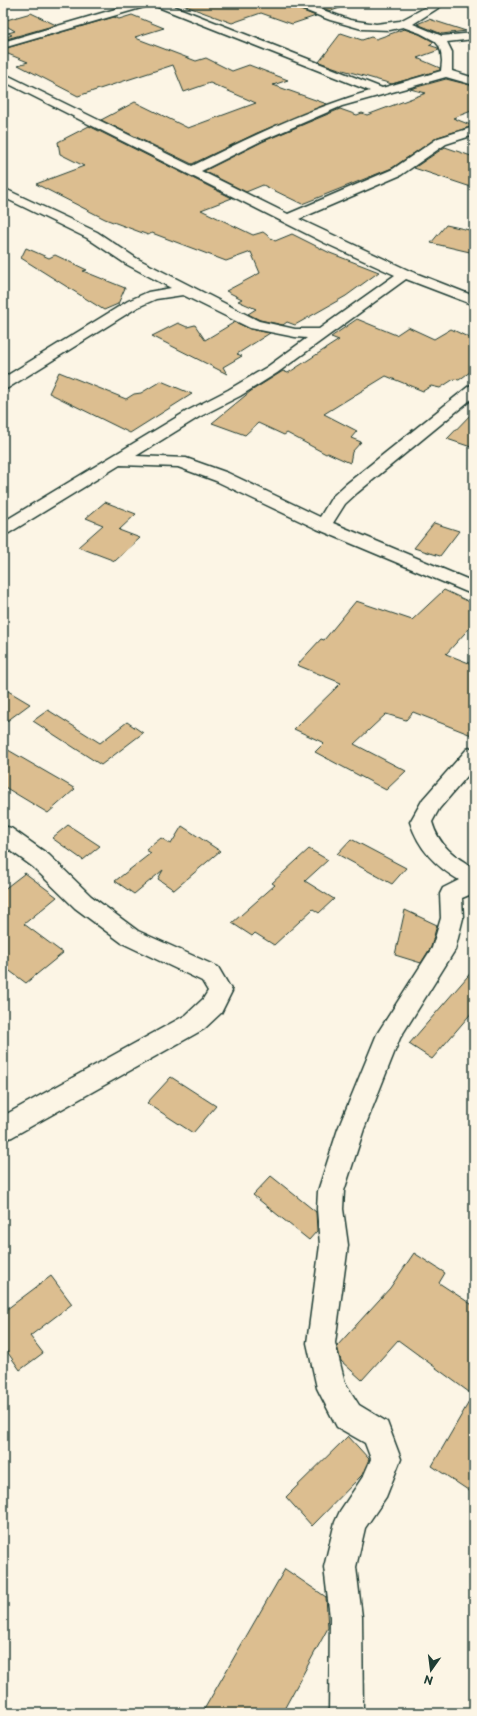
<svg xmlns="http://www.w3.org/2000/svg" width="477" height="1716" viewBox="0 0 477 1716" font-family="'Playpen Sans',sans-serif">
  <rect width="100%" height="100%" fill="#fcf5e5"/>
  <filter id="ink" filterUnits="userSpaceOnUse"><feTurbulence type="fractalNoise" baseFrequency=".025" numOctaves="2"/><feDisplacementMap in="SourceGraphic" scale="8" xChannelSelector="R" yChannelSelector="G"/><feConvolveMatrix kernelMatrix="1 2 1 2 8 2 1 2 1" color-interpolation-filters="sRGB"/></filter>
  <g filter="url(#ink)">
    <path fill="#dcbe90" stroke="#1f3d34" d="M183,3h106l1,3 26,10 -24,8 -31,-11 -29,10 -49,-18z
      M308,3h37l1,3 -15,5z
      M31,13l25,12 -53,15v-2l9,-3 -4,-2 7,-2 -12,-7v-3z
      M132,15l32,13 -29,9 3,2 58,22 10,-3 26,13 17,-6 39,15 -15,5 54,19 -70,29 -65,31 -91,-44 34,-18 53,26 68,-25 -46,-20 -26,9 -11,-27 -95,31 -60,-31 10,-3 -25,-10v-3l111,-32 5,2z
      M429,19l37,12 -24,3 -25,-10z
      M404,29l15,5 15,8 -5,3 9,3 1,2 -22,8 23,10v2l-48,14 -56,-16 -17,-6 22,-29 21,7 9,-3 5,2z
      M446,79l28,7v24l-21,8 20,8 -35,11 -46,31 -90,36 -39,-19 -17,7 -42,-21 60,-30 76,-32 17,6 5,-2 5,2 59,-22 -16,-4z
      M89,126l143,72 -31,12 52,25 10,-3 12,9 17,-7 38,19 49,19 -33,24 -51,29 -8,-3 -4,3 -23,-5 -12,-6 8,-5 -18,-8 4,-2 -16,-8 34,-18 -9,-21 -25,9 -74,-28 -4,2 -43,-16 -69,-35 48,-18 -24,-12 -2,-12z
      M445,147l29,10v31l-60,-20z
      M446,225l28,6v22l-43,-10z
      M26,248l23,10 6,-3 32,15 -4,1 42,17 -7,16 -14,6 -83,-52z
      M357,319l39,16 12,-8 26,12 17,-10 23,11v29l-15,11 -5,-1 -14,9 -9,-2 -8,5 -37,-15 -62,38 33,17 -6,7 10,4 -9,10 -2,11 -22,-10 -2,1 -39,-21 -3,2 -26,-12 -13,12 -33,-12 39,-32 32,-20 5,2 51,-33 -8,-3z
      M235,322l15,7 20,4 -33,21 5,2 -19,11 4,7 -75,-38 26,-13 9,4 8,-2 10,15z
      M59,372l67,27 8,-5 7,-1 20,-12 31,13 -62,39 -81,-40z
      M474,411v37l-27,-9z
      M105,502l31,12 -17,16 21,8 -25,23 -37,-14 25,-22 -17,-7z
      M434,523l25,8 -19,25 -26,-8z
      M444,590l30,14v19l-28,31 28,11v71l-61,-24 -7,8 -20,-6 -32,30 52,27 -20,19 -71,-38 9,-9 -30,-14 47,-46 -44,-18 24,-26 3,1 32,-39 56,19z
      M3,688l27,16 -27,20z
      M48,710l52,33 27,-21 16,11 -42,32 -68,-44z
      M3,747l69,40 3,2 -27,24 -45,-27z
      M68,825l32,21 -17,14 -31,-22z
      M182,826l38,25 -46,39 -16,-11 5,-9 -29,24 -19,-13 36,-28 -5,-3 15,-12 10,6z
      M351,839l55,29 -14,16 -55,-30z
      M309,849l19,11 -23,21 29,18 -15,14 -6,-4 -39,36 -19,-12 -3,3 -20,-13 43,-38 -3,-2z
      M25,873l32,24 -33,27 39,29 -37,30 -23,-17v-76z
      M405,910l32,15 -6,22 -10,16 -26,-8z
      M474,969v41l-42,49 -23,-15z
      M171,1077l45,29 -23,27 -46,-30z
      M271,1176l45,36 1,19 -8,9 -56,-45z
      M414,1253l31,20 -6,10 35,23v188l-42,-28 41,-71 -75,-55 -36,40 -21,-19 -4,-15 53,-58z
      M51,1276l21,28 -42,32 13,17 -23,17 -17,-24v-34z
      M348,1436l21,23 -7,16 -50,51 -26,-29z
      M285,1569l41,28 2,31 -46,85h-80z"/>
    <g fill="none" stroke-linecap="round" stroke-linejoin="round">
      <g stroke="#1f3d34" stroke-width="3">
        <path id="minor" d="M136,3h30l216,85 59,-17 1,-10 -1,-9 -2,-6 -4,-5 -15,-8 -17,-6 -13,3 -28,-1 -32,-9 -39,-15 -1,-2h14l46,17 26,4 24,-3 34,-18h12l-33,21 29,12 32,-3v6l-27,3 5,10v19l22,7v7l-28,-8 -104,29 -79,34 -62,31 87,43 105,-45 45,-31 36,-11v8l-28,9 -45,31 -102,44 111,52 64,25v9l-68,-26 -129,94 -37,23 -41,21 -63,39 50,2 42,15 92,44 12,-20 13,-12 124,-99 5,-2v13l-117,96 -12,11 -12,19 141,59v13l-157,-66 -101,-48 -38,-14 -58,-2 -111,68 -6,1v-12l184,-111 41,-21 39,-23 40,-29 -12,-1 -45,-9 -67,-33 -27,4 -18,8 -130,81 -5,2v-12l125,-77 20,-9 23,-4 -45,-24 -39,-26 -84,-41v-9l94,44 39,26 123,63 36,8h24l76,-54 -70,-32 -322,-162v-7l4,1 185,91c58,-29 116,-57 178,-75l-217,-86 -1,-2 -1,2 -148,43v-6z
          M474,747v21l-35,41 -7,13c7,24 22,34 42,46v25l-12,5 1,20 -8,32 -55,88 -36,91 -20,62 -1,18 5,36 -13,98 10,40 14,22 28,17 14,37 -15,38 -21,31 -9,39 6,50 1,96h-34l1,-96 -6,-50 11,-45 5,-11 24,-36 7,-16 -6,-16 -28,-16 -15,-29 -5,-10 -10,-45 13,-98 -3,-36 1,-18 20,-62 39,-95 55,-86 9,-30 -1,-24 3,-6 16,-8c-24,-14 -40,-31 -49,-58l13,-23 44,-50z
          M3,826l8,2 38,27 42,41 47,35 80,36 14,24 -11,22 -17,16 -192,108 -9,3v-24l183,-101 17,-16 5,-8 -6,-10 -80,-38 -47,-35 -42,-41 -30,-22z"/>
      </g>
      <use href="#minor" fill="#fcf5e5" fill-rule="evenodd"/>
    </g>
  </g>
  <rect width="477" height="1716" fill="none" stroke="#fcf5e5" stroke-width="16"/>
  <rect x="8" y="8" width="461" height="1700" fill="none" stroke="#1f3d34" stroke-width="1.5" filter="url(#ink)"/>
  <g transform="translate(431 1670) rotate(194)" stroke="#fcf5e5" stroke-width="3" paint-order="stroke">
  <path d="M0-3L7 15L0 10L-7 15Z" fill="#1f3d34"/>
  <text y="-6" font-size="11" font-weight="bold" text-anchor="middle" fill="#1f3d34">N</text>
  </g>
</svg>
